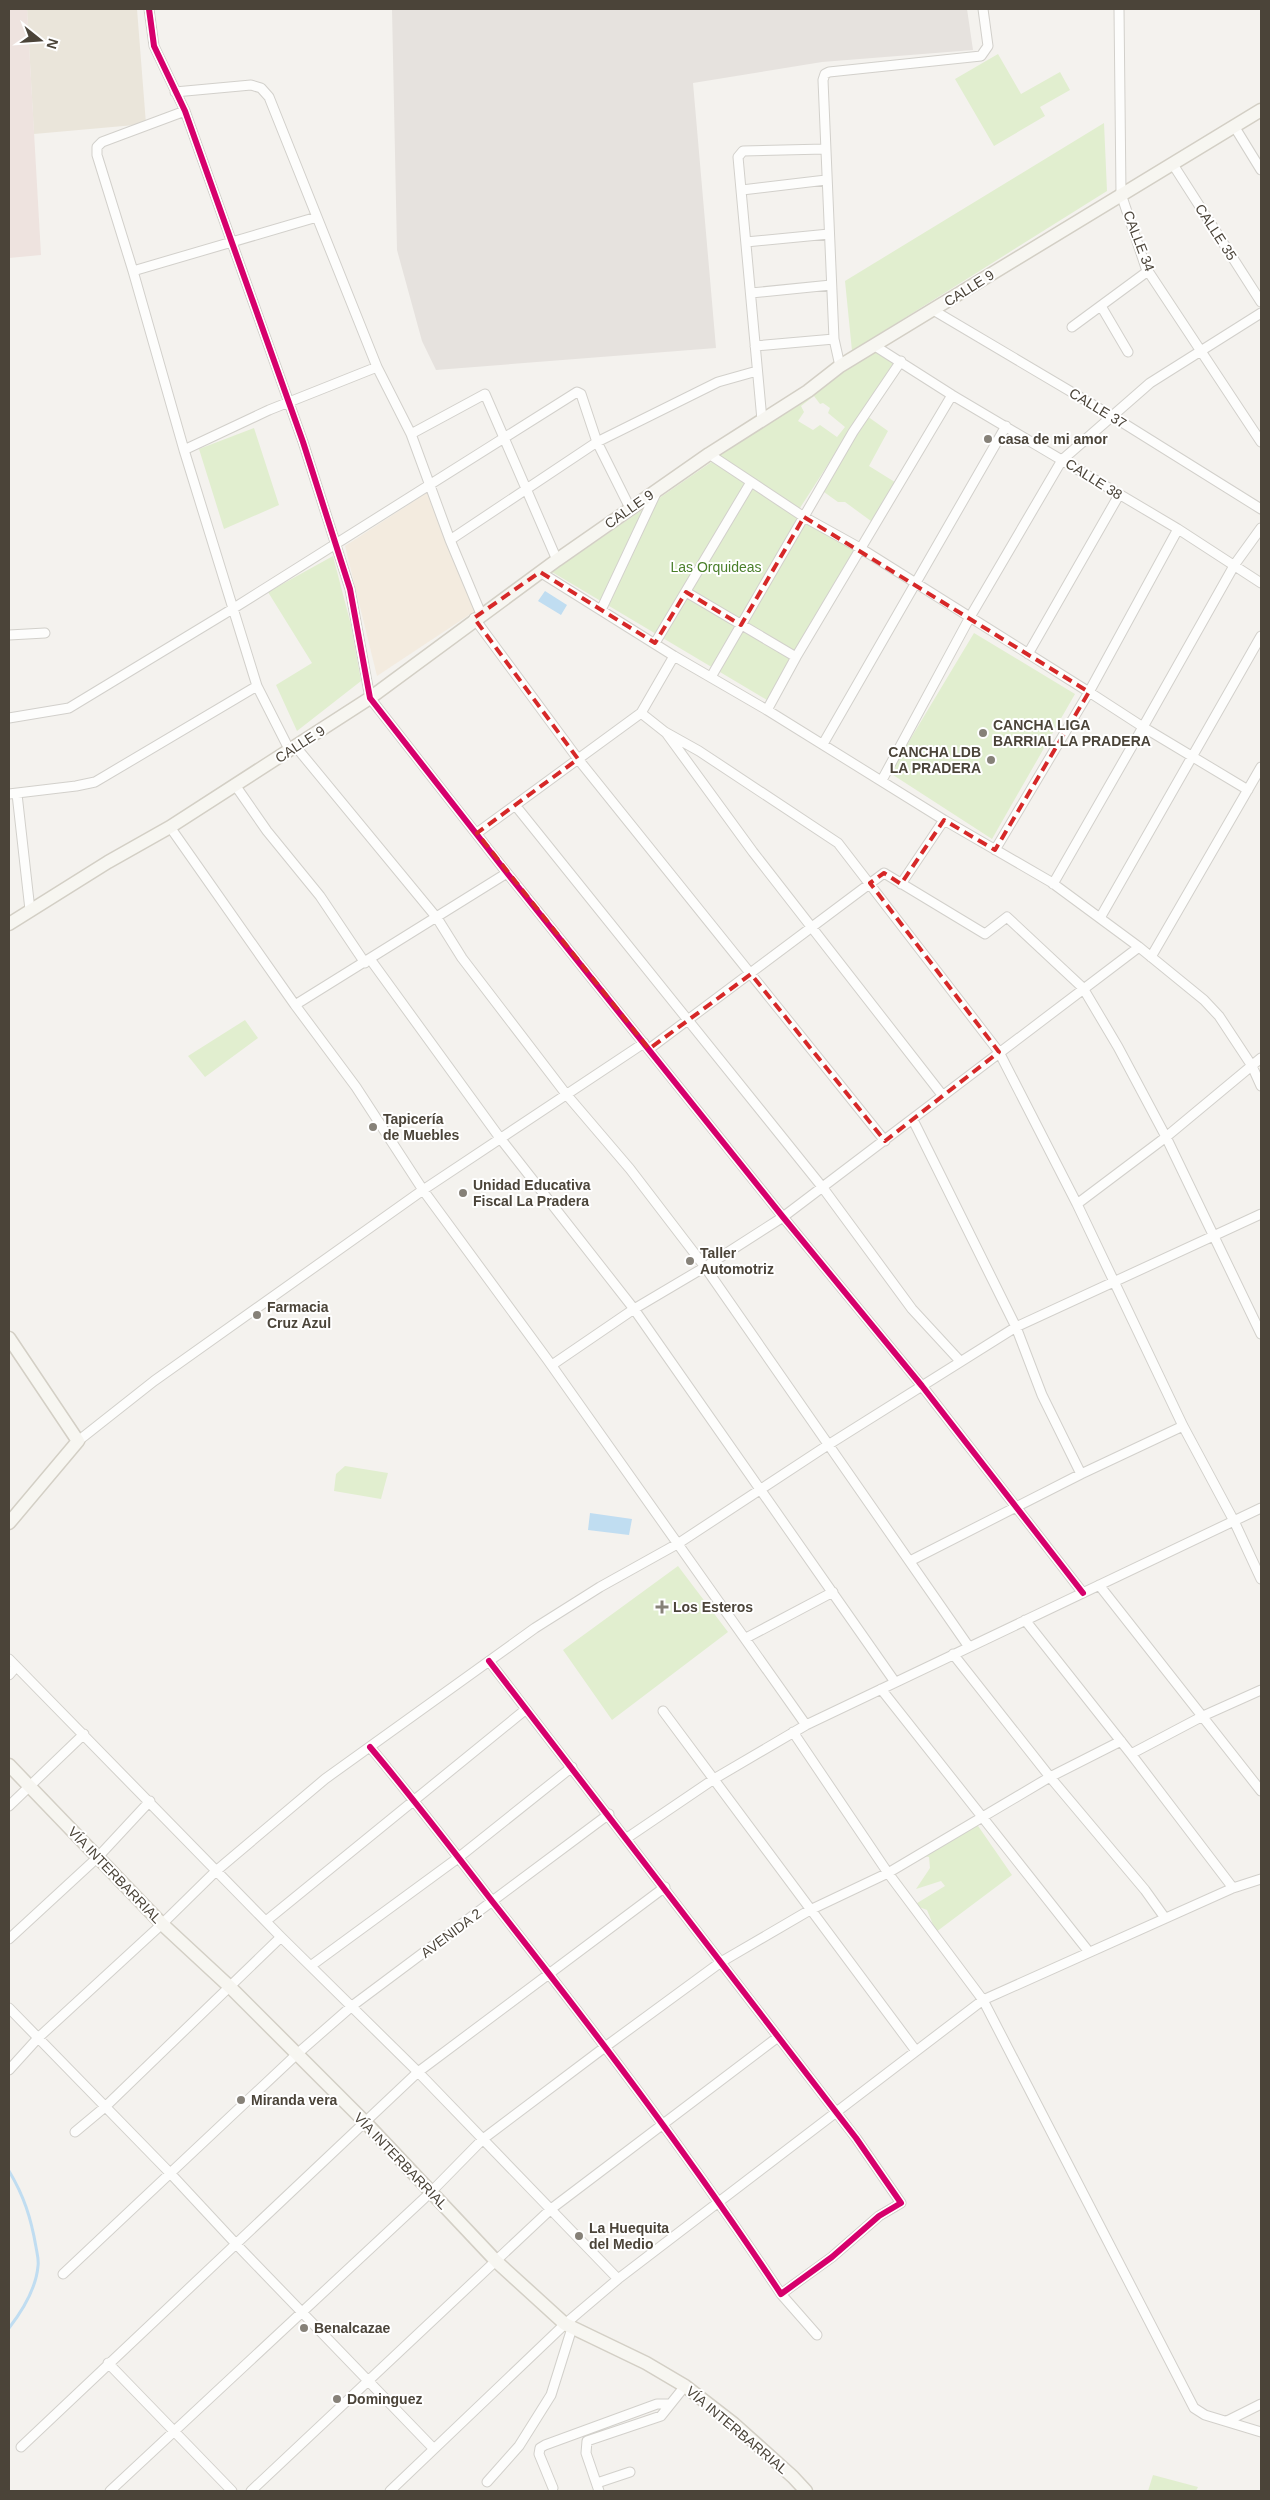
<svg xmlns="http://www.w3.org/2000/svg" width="1270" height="2500" viewBox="0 0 1270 2500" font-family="Helvetica,sans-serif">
  <rect width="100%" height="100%" fill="#f4f2ee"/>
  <path fill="#f3ebdf" d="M428,492l47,119 -98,65 -32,-130z"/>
  <path fill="#e6e2de" d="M392,9h575l6,41 -151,12 -129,21 23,265 -280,22 -14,-29 -25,-91z"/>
  <path fill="#eae5da" d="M27,9h110l9,115 -112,10z"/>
  <path fill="#eee3df" d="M9,9h18l14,246 -32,3z"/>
  <path fill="#e1eecf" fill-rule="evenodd" d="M998,54l23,40 39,-22 10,18 -30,17 5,9 -51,30 -39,-67z
    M1104,123l3,68 -255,160 -7,-70z
    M872,347l24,12 -98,152 -85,-55zM814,396l6,8 3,-1 7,5 -2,5 17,14 -8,10 -17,-12 -7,5 -15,-9 6,-9 -3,-6z
    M867,416l21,15 -19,35 29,18 -23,40 -30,-22h-7l-14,-10 -16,22 -5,-4z
    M254,428l25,77 -55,24 -25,-80z
    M713,461l142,88 -88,151 -215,-128z
    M333,556l18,69 10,56 -64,50 -21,-46 36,-22 -44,-71z
    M974,633l101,61 -83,145 -102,-66z
    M245,1020l13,18 -53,39 -17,-21z
    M345,1466l43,7 -7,26 -47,-8 2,-17z
    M678,1566l50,66 -116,88 -49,-70z
    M976,1823l36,52 -76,57 -9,-22 -13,-5 31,-19 -4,-5 -25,8 14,-21 -1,-11 -7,-1z
    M1153,2475l45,12 -2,4h-48z"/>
  <path fill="#c0ddf1" d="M545,591l22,14 -6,10 -23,-14z
    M590,1513l42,6 -3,16 -41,-5z"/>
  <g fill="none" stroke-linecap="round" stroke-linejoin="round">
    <path stroke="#c0ddf1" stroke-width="3" d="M9,2171c15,25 22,47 27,76 1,6 3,13 2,19 -2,23 -15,44 -29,62"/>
    <g stroke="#d2d0cb" stroke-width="11">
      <path id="street" d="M149,9l5,37 31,65 118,331 47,147 20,109 137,175 276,344 139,169 161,207
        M1119,9l2,185 25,74 115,174
        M175,92l76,-7 10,3 8,9 108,270 34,67 39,106 31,74
        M185,111l-83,31 -5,5v8l36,116 51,179 73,236 33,65
        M1234,126l27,44
        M1172,163l89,139
        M742,190l84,-10
        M746,242l83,-8
        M133,271l184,-54
        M751,293l80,-8
        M1101,306l27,46
        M933,310l179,106 149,93
        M1072,327l76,-56
        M755,346l79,-7
        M875,346l77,49 226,134 83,54
        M840,366l-6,-27 -11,-259 2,-6 4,-2 152,-16 7,-10 -5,-37
        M762,420l-24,-263 5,-6 82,-2
        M411,434l74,-40 72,166
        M184,450l85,-40 108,-43
        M709,454l95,63 56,31 229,144 89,-163
        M450,540l147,-98 121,-60 39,-11
        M540,572l134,84 93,54 177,110 107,62 88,65 65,53 15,16 33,50 9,20
        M686,592l110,65
        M601,610l55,-117
        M474,618l104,141 307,382
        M9,635l36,-2
        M655,643l96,-161
        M1028,654l91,-159
        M711,677l142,-245 48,-71
        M767,710l29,-53 156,-262
        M641,713l24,19 34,19 139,92 161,209 78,152 106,222 51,95 27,58
        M9,718l60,-10 165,-100 343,-216 4,2 16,48 33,66
        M667,734l86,118 190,244
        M823,744l183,-318
        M296,747l141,171 25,40 104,136 64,75 75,98 264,380
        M882,780l88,-163 92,-157 88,-77 111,-70
        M235,785l32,46 53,65 45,67
        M1248,790l-105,-63 92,-163 26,-36
        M9,794l67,-8 19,-4 162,-96
        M17,794l13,116
        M515,805l308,383 89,121 48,52
        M170,827l125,178 61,82 67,103 124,169 259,366
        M477,833l164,-120 33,-57
        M995,850l94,-158 54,35 -90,157
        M901,884l43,-64
        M1100,918l161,-282
        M1151,957l110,-190
        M370,959l130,179 134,171 261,373
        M295,1005l212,-132
        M649,1049l235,-176 101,61 22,-17 76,71 35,59 48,90 95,197
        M913,1120l103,207 245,-113
        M1077,1204l89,-67 95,-79
        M552,1365l82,-56 71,-42 78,-50 356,-270
        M78,1441l76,-60 269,-191 221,-147
        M910,1561l171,-87 102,-48
        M1099,1585l162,206
        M1025,1620l106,134 102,134
        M746,1638l87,-46
        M953,1654l97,123 95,113 20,28
        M9,1659l272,278 137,135 200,207
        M9,1675l7,-8
        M881,1689l208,263
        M663,1711l253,340
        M793,1732l95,141 95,127 211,408 11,7 56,17
        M370,1747c42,50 82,102 122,154 101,128 199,257 289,393l51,-37 47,-41 22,-13 -45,-65 -367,-477
        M1131,1754l72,-38 58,-26
        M9,1806l75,-72
        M627,1838l87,-59 92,-54 455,-217
        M266,1921l259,-211
        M9,1939l89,-82 52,-56
        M312,1965l146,-107 114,-91
        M9,2008l161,165 67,72 196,203
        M9,2070l29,-32 124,-114 54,-53 109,-92 210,-151 65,-41 79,-44 149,-98 188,-118 26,68 39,79
        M75,2132l30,-25 176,-170
        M63,2274l234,-220 55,-48 257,-192
        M781,2294l36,41
        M108,2363l124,128
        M1227,2421l34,-17
        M21,2447l397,-375 247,-185
        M487,2482l32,-36 32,-51 21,-67
        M597,2483l33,-11
        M553,2488l-14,-34 1,-6 5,-3 112,-41h13
        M110,2491l321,-299 52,-53 122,-92 116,-85 89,-52 78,-37 162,-96 71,-36
        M251,2491l300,-282 227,-172
        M390,2491l175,-167 53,-45 365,-279 250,-112 28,-9
        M599,2491l-13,-38 1,-12 74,-25 24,-30"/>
    </g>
    <g stroke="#d3cfc5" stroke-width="15">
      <path id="secondary" d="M9,924l99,-62 62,-35 200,-129 187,-138 152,-106 99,-63 32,-25 421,-256
        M9,1338l69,103 -69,82
        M9,1765l153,159 68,63 136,136 131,139 68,62 81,39 39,23 49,38 59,53 13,14"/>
    </g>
    <use href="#street" stroke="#fdfdfc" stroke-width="9"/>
    <use href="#secondary" stroke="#f7f6f1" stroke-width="12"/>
    <g stroke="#fff" stroke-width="9">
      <path id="cycleway" d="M149,9l5,37 31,65 118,331 47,147 20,109 137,175 276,344 139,169 161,207
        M370,1747c42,50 82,102 122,154 101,128 199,257 289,393l51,-37 47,-41 22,-13 -45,-65 -367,-477"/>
    </g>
    <use href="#cycleway" stroke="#d6006c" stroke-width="6"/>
  </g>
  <path fill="none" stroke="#d62828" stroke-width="4" stroke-dasharray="10 6" stroke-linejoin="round" d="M804,517l285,175 -94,158 -51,-30 -43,64 -17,-11 -14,10 129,169 -114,89 -134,-167 -102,75 -172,-216 101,-74 -104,-141 66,-46 115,71 31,-51 55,33z"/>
  <g fill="#868178" stroke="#fff" stroke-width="2">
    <circle cx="988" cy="439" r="5"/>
    <circle cx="983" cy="733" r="5"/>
    <circle cx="991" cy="760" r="5"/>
    <circle cx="373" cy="1127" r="5"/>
    <circle cx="463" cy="1193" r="5"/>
    <circle cx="690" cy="1261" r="5"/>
    <circle cx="257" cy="1315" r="5"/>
    <path d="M659.5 1599.5h5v5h5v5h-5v5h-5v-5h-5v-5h5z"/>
    <circle cx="241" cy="2100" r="5"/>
    <circle cx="579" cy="2236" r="5"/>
    <circle cx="304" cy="2328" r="5"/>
    <circle cx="337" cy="2399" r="5"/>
  </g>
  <g text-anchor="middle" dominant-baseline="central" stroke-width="4" stroke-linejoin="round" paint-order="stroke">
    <g font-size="14" fill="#4b4439" stroke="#fff">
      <text transform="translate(1216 232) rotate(57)">CALLE 35</text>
      <text transform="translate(1139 241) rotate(69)">CALLE 34</text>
      <text transform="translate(969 288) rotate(-32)">CALLE 9</text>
      <text transform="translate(1098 408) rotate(31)">CALLE 37</text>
      <text transform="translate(1094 479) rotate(32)">CALLE 38</text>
      <text transform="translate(629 509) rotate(-35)">CALLE 9</text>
      <text transform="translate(300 744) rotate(-33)">CALLE 9</text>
      <text transform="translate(115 1875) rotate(46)">VÍA INTERBARRIAL</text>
      <text transform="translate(451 1933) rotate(-37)">AVENIDA 2</text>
      <text transform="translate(401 2161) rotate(46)">VÍA INTERBARRIAL</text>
      <text transform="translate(737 2430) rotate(40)">VÍA INTERBARRIAL</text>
    </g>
    <g font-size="14" font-weight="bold" fill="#4b4439" stroke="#fff" text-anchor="start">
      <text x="998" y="439">casa de mi amor</text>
      <text x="993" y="725">CANCHA LIGA<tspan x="993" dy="16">BARRIAL LA PRADERA</tspan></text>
      <text x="981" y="752" text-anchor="end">CANCHA LDB<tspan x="981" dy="16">LA PRADERA</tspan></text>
      <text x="383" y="1119">Tapicería<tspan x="383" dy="16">de Muebles</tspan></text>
      <text x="473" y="1185">Unidad Educativa<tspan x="473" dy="16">Fiscal La Pradera</tspan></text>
      <text x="700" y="1253">Taller<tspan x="700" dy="16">Automotriz</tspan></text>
      <text x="267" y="1307">Farmacia<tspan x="267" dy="16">Cruz Azul</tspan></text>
      <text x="673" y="1607">Los Esteros</text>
      <text x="251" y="2100">Miranda vera</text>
      <text x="589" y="2228">La Huequita<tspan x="589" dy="16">del Medio</tspan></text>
      <text x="314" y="2328">Benalcazae</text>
      <text x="347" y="2399">Dominguez</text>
    </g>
    <g font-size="14" fill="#4a7f2a" stroke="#fff">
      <text x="716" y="567">Las Orquideas</text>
    </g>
  </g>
  <rect width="1270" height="2500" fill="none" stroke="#4b4439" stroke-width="20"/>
  <g transform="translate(40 40) rotate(107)" stroke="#ffffff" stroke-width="4" paint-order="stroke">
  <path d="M0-4L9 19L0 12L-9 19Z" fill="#4b4439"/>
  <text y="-8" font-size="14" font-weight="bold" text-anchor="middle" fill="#4b4439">N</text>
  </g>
</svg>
